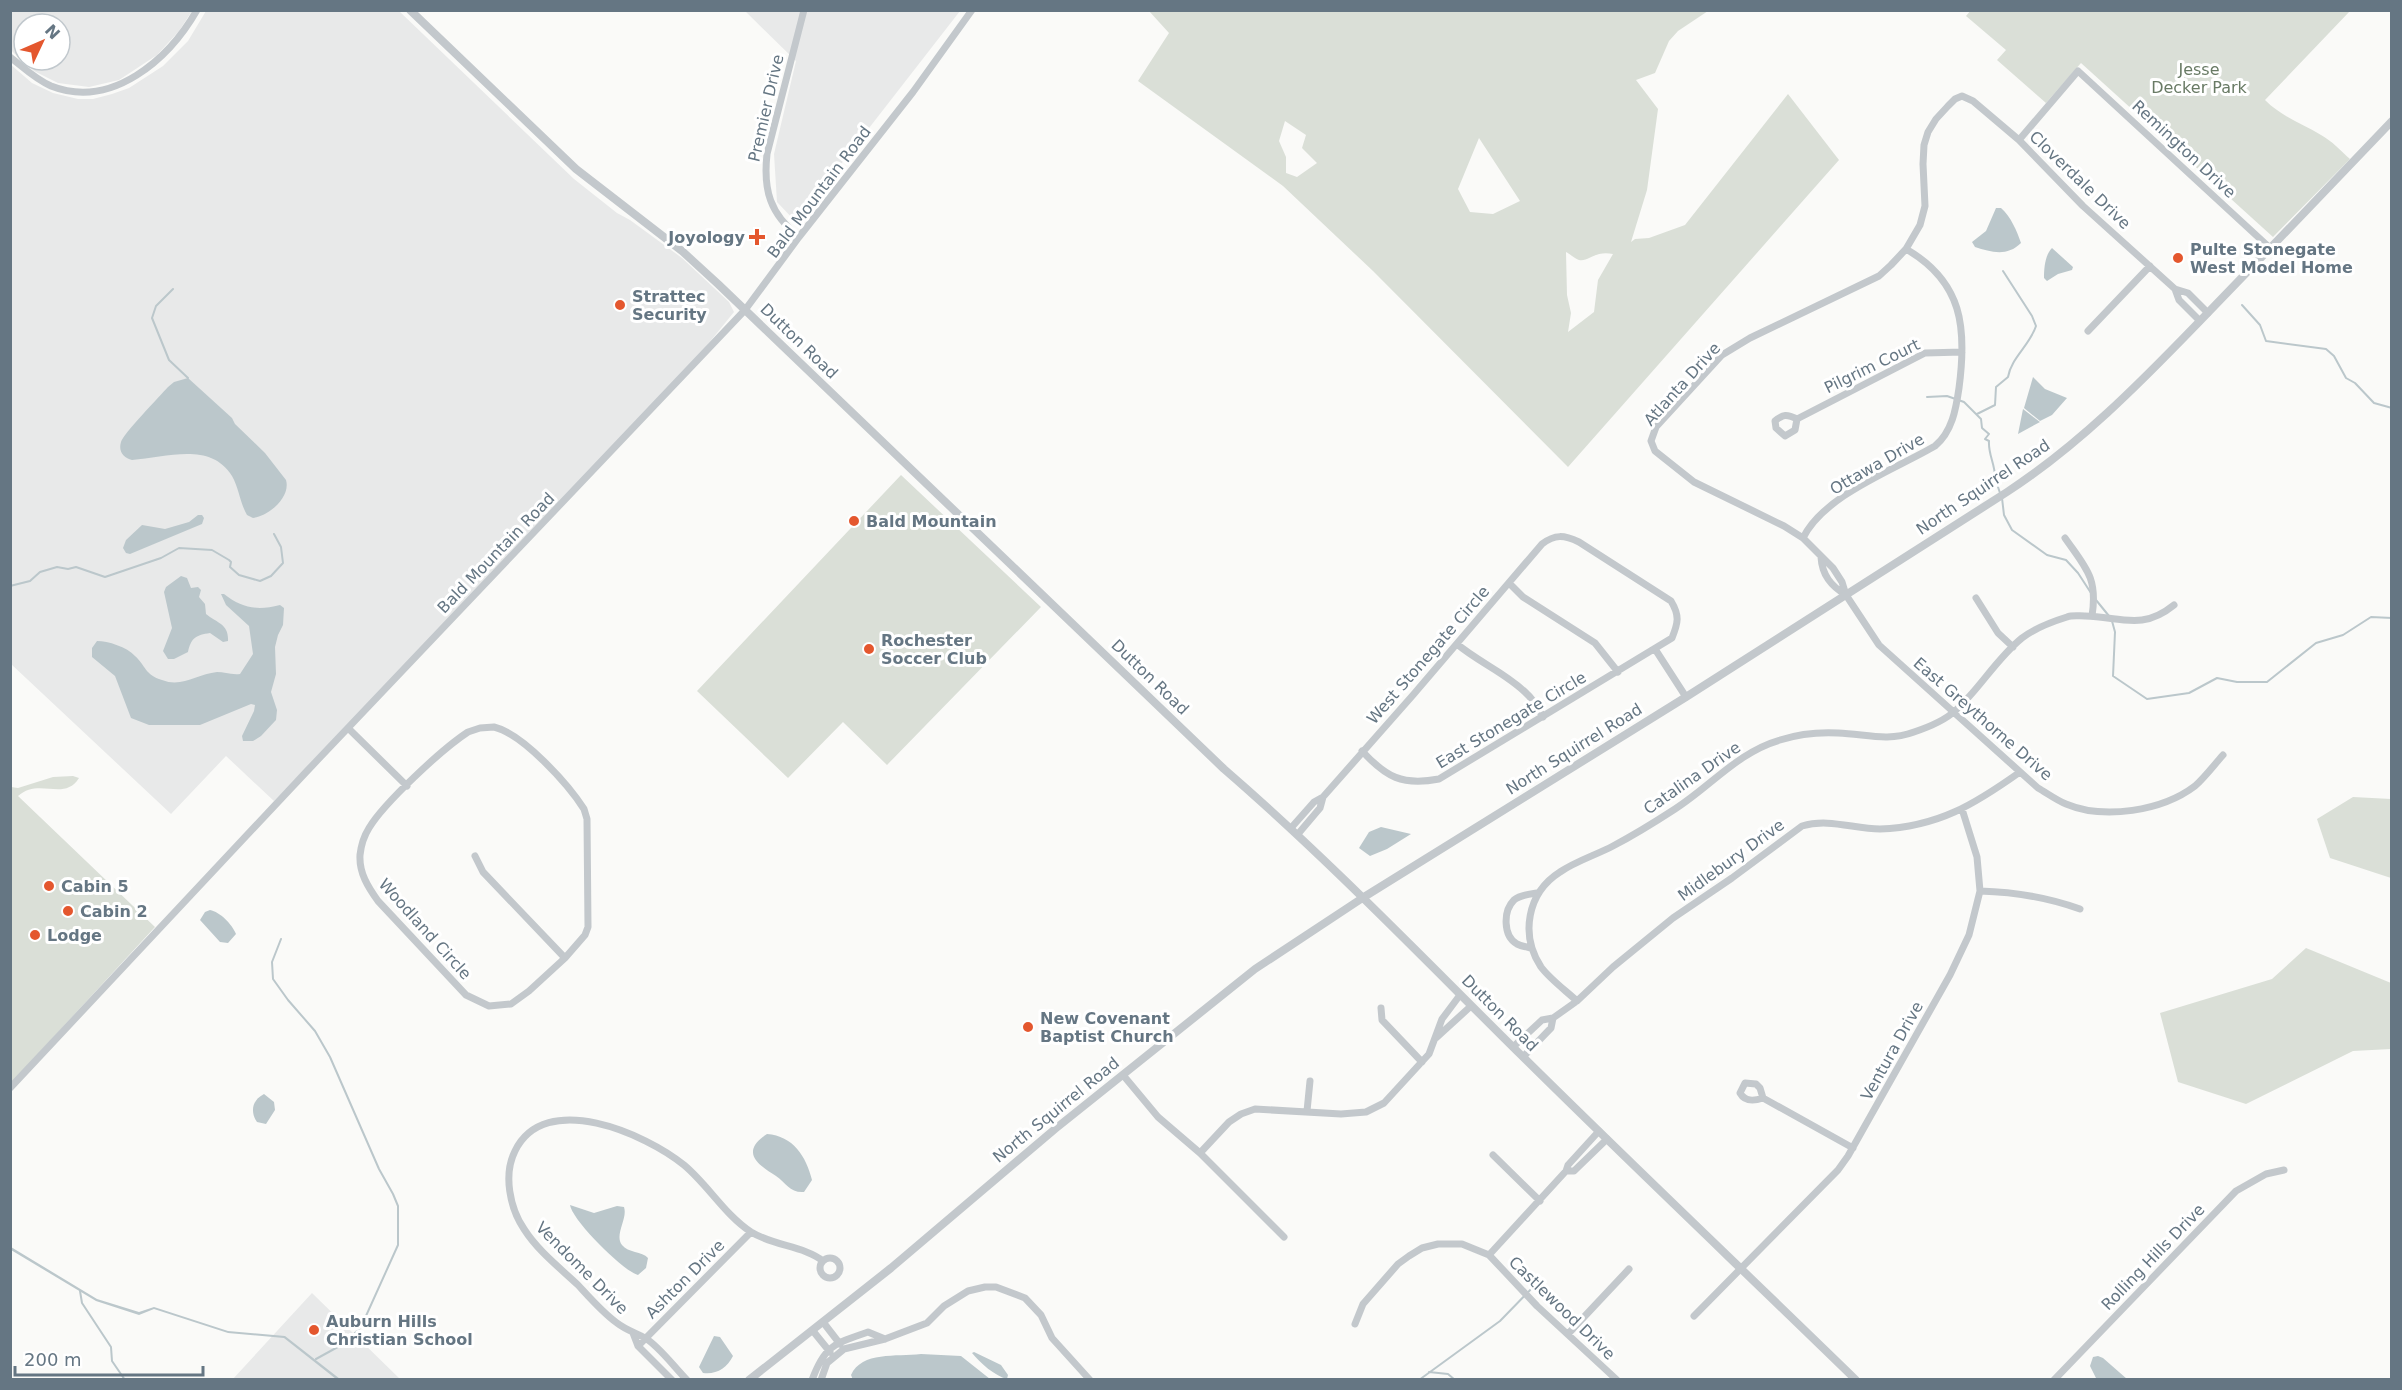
<svg xmlns="http://www.w3.org/2000/svg" width="2402" height="1390" viewBox="0 0 2402 1390" font-family="'DejaVu Sans',sans-serif">
  <rect width="100%" height="100%" fill="#fafaf8"/>
  <path fill="#e8e9e9" fill-rule="evenodd" d="M10,11h182l-13,20 -22,24 -38,25 -30,7 -31,-4 -24,-12 -16,-14 -7,-7zM24,24h36v36h-36z
    M206,11h193l175,168 43,34 13,7 52,38 47,44 5,10 -52,64 -408,425 -48,-45 -55,58 -160,-150 -1,-600 22,19 21,10 25,6h15l19,-5 17,-6 34,-22 25,-25z
    M745,11h215l-164,211 -19,-20 -3,-48 22,-93z
    M312,1293l88,86 -168,1z"/>
  <path fill="#dadfd7" fill-rule="evenodd" d="M1971,10l379,1 -85,89c17,17 36,23 56,35 11,6 20,16 29,24l-77,78 -192,-174 -35,40 -49,-43 9,-10 -40,-34z
    M1149,11h559l-30,20 -9,10 -14,32 -19,7 22,29 -11,81 -16,52 4,-3 14,-1 36,-13 103,-131 51,66 -271,307 -195,-196 -90,-85 -145,-105 31,-48zM1285,121l21,14 -4,13 15,15 -20,14 -11,-4v-16l-7,-16zM1479,138l41,63 -27,13 -23,-2 -12,-23zM1566,252c4,2 9,7 13,8 10,2 16,-10 34,-6l-15,26 -4,32 -26,20 3,-19 -4,-18z
    M901,475l140,132 -154,158 -44,-43 -55,56 -91,-87z
    M73,776l6,2c-15,24 -40,-1 -61,18l137,131 -144,156v-296l7,1 35,-11z
    M2353,797l38,2v79l-61,-20 -13,-39z
    M2306,948l85,35v66l-38,2 -107,53 -68,-22 -18,-69 112,-34z"/>
  <path fill="#bbc7cb" d="M1996,208h5c10,9 16,23 20,35 -14,14 -30,9 -46,4l-3,-5 14,-11z
    M2052,248l21,19 -1,3 -14,4 -11,7 -3,-3c0,-10 1,-23 8,-30z
    M2033,377l12,12 22,9 -15,17 -12,6 -16,-13z
    M188,378l44,40 3,6 30,29 21,27c5,17 -17,36 -33,38l-6,-3c-7,-12 -8,-27 -15,-39 -22,-35 -66,-18 -100,-16 -8,-2 -14,-8 -11,-18 2,-8 39,-46 47,-55l6,-5z
    M2023,409l17,13 -22,12z
    M198,515h4l2,3 -2,6 -72,30 -4,-1 -3,-5 3,-8 16,-15 23,4 24,-7z
    M181,576l6,2 4,10 7,-1 3,3 -2,7 6,7 1,10c11,9 23,10 22,27l-5,1 -13,-9c-14,2 -19,5 -22,19l-14,7h-6l-5,-8 9,-23 -8,-36 2,-5z
    M221,594h3c18,14 33,17 56,11l4,3 -1,17 -5,10 -3,12 1,27 -5,18 6,18 -1,10 -15,16 -8,5h-10l-1,-5 12,-25 1,-6 -4,-1 -51,21h-51l-18,-7 -16,-42 -23,-19v-9l5,-7c11,0 30,6 38,15 11,10 10,19 27,24 20,8 35,-6 55,-8 7,0 14,3 23,2l13,-20 -4,-28 -23,-21z
    M1381,827l30,7 -24,15 -17,7 -11,-8 10,-16z
    M210,910c10,2 22,14 26,24l-8,9 -8,-1 -20,-22 5,-8z
    M264,1094l10,8 1,8 -9,14 -9,-2c-7,-10 -5,-22 7,-28z
    M767,1134c26,2 39,22 45,46l-8,12c-14,1 -18,-9 -28,-16 -19,-12 -36,-24 -9,-42z
    M570,1205l24,8 23,-7 7,1c4,12 -10,28 -2,38 6,8 20,6 26,13l-2,10 -8,7c-15,-4 -66,-55 -68,-70z
    M11,1247l86,52 42,13 15,-5 74,24 57,5 55,43h-4l-52,-41 -56,-5 -74,-24 -15,6 -43,-14 -85,-51z
    M714,1336l6,1 13,19c-6,12 -17,19 -30,17l-4,-6z
    M974,1352l27,13 7,10 -1,4c-12,-3 -27,-16 -35,-26z
    M921,1354l40,2 29,23 -137,1 -2,-5c11,-24 45,-18 70,-21z
    M2098,1356l5,2 24,21 -31,-1 -6,-12 3,-9z"/>
  <g fill="none" stroke-linecap="round" stroke-linejoin="round">
    <path stroke="#bbc7cb" stroke-width="2" d="M173,289l-17,17 -4,12 17,42 19,18
      M2242,305l18,20 6,16 60,8 8,7 12,22 9,5 19,20 18,5
      M1927,397l20,-1 17,6 17,17 1,9 7,6 -4,5 4,2c-1,13 6,23 6,36
      M1977,414l18,-9 1,-18 12,-10c3,-19 22,-32 28,-51l-4,-10 -29,-45
      M1996,481l4,12
      M2002,498l2,17 8,15 35,25 19,5 12,13 13,20
      M10,586l20,-5 10,-9 17,-5 11,2 8,-2 29,10 56,-19 18,-10 33,2 17,10 2,2 -1,5 9,8 21,6 11,-5 12,-13 -2,-16 -7,-13
      M2096,600l13,16
      M2112,621l3,11 -2,44 34,23 42,-6 28,-15 20,4h30l49,-39 27,-8 28,-18 21,1
      M281,939l-9,23 1,17 15,21 27,31 15,26 49,112 14,25 5,12v39l-37,82 -16,16 -29,16
      M80,1291l2,12 29,44 1,14 13,19
      M1429,1372l19,2 7,6
      M1419,1380l81,-59 35,-36"/>
    <path stroke="#c3c8cc" stroke-width="7" d="M10,57c14,11 25,22 41,29 61,24 118,-27 146,-76
      M2019,140l59,-69 192,177
      M799,237c-29,-23 -36,-47 -32,-83l37,-144
      M2175,289l13,4 20,20
      M2200,321l-21,-21 -4,-11 -92,-83 -64,-66 -46,-39 -11,-5 -7,3 -7,7 -12,13 -8,13 -4,13 -1,19 2,42 -5,19 -14,24 -15,16 -12,11 -129,62 -28,17 -66,72 -5,14 4,10 39,31 90,44 19,12 30,30 9,14 4,13 33,50 159,143c9,5 18,12 28,16 38,16 96,7 129,-18 10,-9 19,-21 28,-31
      M2088,331l62,-65
      M1797,419l-2,11 -10,6 -9,-8 -1,-7c8,-7 12,-7 22,-2l128,-66 37,-1
      M1803,538c21,-43 91,-68 132,-92 17,-14 21,-37 24,-58 8,-60 4,-106 -53,-139
      M2065,538c21,30 33,40 27,78
      M1821,557c1,18 10,29 25,38
      M1509,583l14,14 72,46 23,29
      M1976,598l22,35 15,14
      M1457,644c21,18 51,30 70,50 7,6 11,15 16,23
      M1655,649l31,48
      M494,727c29,7 74,57 90,82l3,10 1,108 -3,8 -20,23 -36,33 -18,13 -22,2 -23,-11 -88,-94c-10,-14 -19,-28 -18,-46 1,-9 4,-19 9,-27 15,-25 73,-79 99,-96l12,-4z
      M348,728l59,58
      M1323,797l90,-102 129,-151c13,-10 22,-9 37,-2l92,59c9,15 7,22 1,37l-233,141c-37,7 -53,-2 -77,-28
      M1291,828l23,-26 9,-5 -3,11 -22,26
      M475,856l8,16 82,86
      M1980,891c35,1 67,6 100,18
      M1531,948c-4,-1 -10,-2 -14,-4 -14,-8 -14,-33 -3,-44 6,-5 16,-6 23,-7
      M1577,1001c-12,-11 -27,-22 -36,-34 -21,-32 -14,-74 19,-95 16,-11 36,-17 53,-26 21,-11 42,-24 62,-37 36,-23 63,-57 105,-69 19,-6 39,-8 58,-7 28,1 49,9 76,-1 12,-4 31,-12 41,-21 24,-21 41,-52 67,-73 13,-10 29,-16 45,-21 5,-2 11,-1 18,-1 36,1 57,15 89,-11
      M1381,1008l1,12 40,42
      M1436,1038l35,-32
      M1513,1047l29,-27 11,-2 24,-17 36,-34 60,-49 59,-40 70,-52c27,-8 52,3 78,3 58,-2 95,-25 140,-57
      M1523,1057l28,-29 2,-10
      M1123,1075l35,42 42,36 84,84
      M10,1088l298,-318 437,-460 54,-73 114,-145 59,-82
      M1763,1098c-9,3 -18,4 -23,-5l5,-10 11,1 4,4 3,10 90,50
      M1307,1111l3,-30
      M1200,1153l29,-31 12,-8 14,-5 86,5 25,-2 18,-9 45,-49 13,-35 18,-24
      M1493,1155l47,46
      M1566,1171h8l33,-32
      M1489,1255l77,-84 2,-6 31,-34
      M820 1268a10 10 0 1 1 20 0a10 10 0 1 1-20 0Z
      M1694,1316l144,-146 10,-14 102,-181 19,-40 11,-44 -3,-34 -15,-48
      M823,1322l17,22
      M1355,1324l8,-20 35,-40 11,-8 13,-8 16,-4h24l27,11 48,51 80,74
      M813,1331l17,21
      M633,1333l5,13 34,34
      M1568,1334l61,-65
      M638,1346l113,-114
      M687,1380c-12,-12 -28,-34 -42,-42 -9,-5 -19,-8 -28,-15 -14,-10 -27,-25 -39,-38 -18,-17 -40,-34 -54,-56 -14,-21 -21,-54 -9,-78 30,-62 131,-17 169,14 24,20 41,50 67,67 23,14 53,14 72,29
      M812,1380c13,-35 22,-36 56,-48l17,7
      M821,1380l6,-17 17,-14 41,-10 42,-16 17,-17 24,-15 17,-4h11l29,11 16,17 11,23 38,42
      M2054,1380l182,-189 30,-17 18,-4"/>
    <path stroke="#c3c8cc" stroke-width="8" d="M410,10l166,159 106,82 36,33 506,485c104,90 199,189 297,286 110,109 223,216 335,325
      M749,1380l142,-112 164,-139 200,-160 109,-72 322,-200 321,-205c72,-47 132,-108 191,-169 65,-67 129,-134 194,-202"/>
  </g>
  <g fill="#e4572e" stroke="#fff" stroke-width="2">
    <path d="M754 228h6v6h6v6h-6v6h-6v-6h-6v-6h6z"/>
    <circle cx="2178" cy="258" r="6"/>
    <circle cx="620" cy="305" r="6"/>
    <circle cx="854" cy="521" r="6"/>
    <circle cx="869" cy="649" r="6"/>
    <circle cx="49" cy="886" r="6"/>
    <circle cx="68" cy="911" r="6"/>
    <circle cx="35" cy="935" r="6"/>
    <circle cx="1028" cy="1027" r="6"/>
    <circle cx="314" cy="1330" r="6"/>
  </g>
  <g text-anchor="middle" dominant-baseline="central" stroke-width="6" stroke-linejoin="round" paint-order="stroke">
    <g font-size="16" fill="#687a64" stroke="#fff">
      <text x="2199" y="69">Jesse<tspan x="2199" dy="18">Decker Park</tspan></text>
    </g>
    <g font-size="16" fill="#657683" stroke="#fff">
      <text transform="translate(766 108) rotate(-77)">Premier Drive</text>
      <text transform="translate(2184 149) rotate(43)">Remington Drive</text>
      <text transform="translate(2080 180) rotate(44)">Cloverdale Drive</text>
      <text transform="translate(819 192) rotate(-53)">Bald Mountain Road</text>
      <text transform="translate(799 341) rotate(44)">Dutton Road</text>
      <text transform="translate(1872 366) rotate(-26)">Pilgrim Court</text>
      <text transform="translate(1682 384) rotate(-48)">Atlanta Drive</text>
      <text transform="translate(1877 464) rotate(-30)">Ottawa Drive</text>
      <text transform="translate(1983 487) rotate(-34)">North Squirrel Road</text>
      <text transform="translate(496 553) rotate(-46)">Bald Mountain Road</text>
      <text transform="translate(1428 655) rotate(-49)">West Stonegate Circle</text>
      <text transform="translate(1150 677) rotate(44)">Dutton Road</text>
      <text transform="translate(1983 719) rotate(41)">East Greythorne Drive</text>
      <text transform="translate(1511 720) rotate(-31)">East Stonegate Circle</text>
      <text transform="translate(1574 749) rotate(-32)">North Squirrel Road</text>
      <text transform="translate(1692 778) rotate(-35)">Catalina Drive</text>
      <text transform="translate(1731 860) rotate(-36)">Midlebury Drive</text>
      <text transform="translate(425 929) rotate(48)">Woodland Circle</text>
      <text transform="translate(1500 1013) rotate(45)">Dutton Road</text>
      <text transform="translate(1892 1051) rotate(-61)">Ventura Drive</text>
      <text transform="translate(1056 1110) rotate(-39)">North Squirrel Road</text>
      <text transform="translate(2153 1257) rotate(-46)">Rolling Hills Drive</text>
      <text transform="translate(582 1268) rotate(45)">Vendome Drive</text>
      <text transform="translate(685 1279) rotate(-45)">Ashton Drive</text>
      <text transform="translate(1562 1308) rotate(44)">Castlewood Drive</text>
    </g>
    <g font-size="16" font-weight="bold" fill="#657683" stroke="#fff" text-anchor="start">
      <text x="745" y="237" text-anchor="end">Joyology</text>
      <text x="2190" y="249">Pulte Stonegate<tspan x="2190" dy="18">West Model Home</tspan></text>
      <text x="632" y="296">Strattec<tspan x="632" dy="18">Security</tspan></text>
      <text x="866" y="521">Bald Mountain</text>
      <text x="881" y="640">Rochester<tspan x="881" dy="18">Soccer Club</tspan></text>
      <text x="61" y="886">Cabin 5</text>
      <text x="80" y="911">Cabin 2</text>
      <text x="47" y="935">Lodge</text>
      <text x="1040" y="1018">New Covenant<tspan x="1040" dy="18">Baptist Church</tspan></text>
      <text x="326" y="1321">Auburn Hills<tspan x="326" dy="18">Christian School</tspan></text>
    </g>
  </g>
  <rect width="2402" height="1390" fill="none" stroke="#657683" stroke-width="24"/>
  <g transform="translate(42 42) rotate(46)"><circle r="28" fill="#ffffff" stroke="#c1c8cd" stroke-width="1.5"/>
  <path d="M0-4.5L10 22L0 15L-10 22Z" fill="#e4572e"/>
  <text y="-9" font-size="16" font-weight="bold" text-anchor="middle" fill="#657683">N</text>
  </g>
  <path d="M15 1366v9h188v-9" fill="none" stroke="#657683" stroke-width="3"/>
  <text x="24" y="1366" font-size="18" fill="#657683" stroke="#ffffff" stroke-width="4.5" paint-order="stroke">200 m</text>
</svg>
